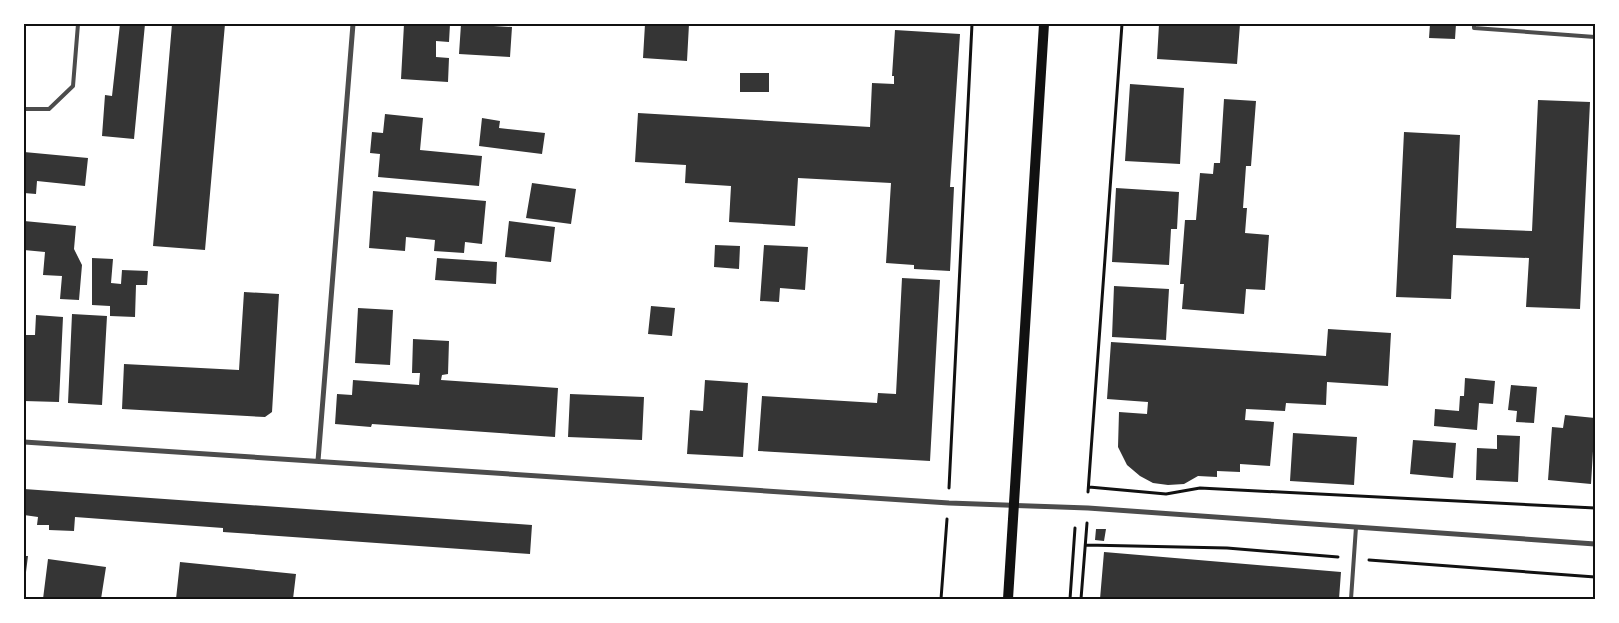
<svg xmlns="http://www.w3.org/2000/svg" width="1619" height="623" viewBox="0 0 1619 623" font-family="Ubuntu,sans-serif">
  <rect width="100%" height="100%" fill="#fff"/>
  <path fill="#353535" d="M120,24h25l-11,115 -32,-3 3,-41 7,1z
    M172,24h53l-20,226 -52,-4z
    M404,24h46l-1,18 -13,-1v16l13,1 -1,24 -47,-3z
    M461,24l51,3 -2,30 -51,-3z
    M645,24h44l-2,37 -44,-3z
    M1159,24h81l-3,40 -80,-5z
    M1430,24h26l-1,15 -26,-1z
    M895,30l65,4 -10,153h4l-4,84 -36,-2v-4l-28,-2 5,-80 -93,-5 -3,48 -66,-4 2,-36 -46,-3 1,-18 -51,-3 3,-49 232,14 2,-44 22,1v-8h-2z
    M740,73h29v19h-29z
    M1130,84l54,4 -4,76 -55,-3z
    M1224,99l32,2 -5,65h-5l-3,42h4l-2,25 24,2 -4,55 -19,-1 -2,25 -62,-5 2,-25h-4l5,-64h11l4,-47 13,1 1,-11h6z
    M1538,100l52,2 -10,207 -54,-2 3,-49 -76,-3 -2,44 -55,-2 8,-165 56,3 -4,93 76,3z
    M385,114l38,4 -3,32 62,6 -3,30 -101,-9 2,-23 -10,-1 2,-21 11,1z
    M482,118l18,3 -1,7 46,5 -3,21 -63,-8z
    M24,152l64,6 -3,28 -48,-5 -1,13 -12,-1z
    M532,183l44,6 -5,35 -45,-6z
    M1116,188l63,4 -2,37h-6l-2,36 -57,-3z
    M373,191l113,10 -4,43 -17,-2 -1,11 -30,-2 1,-11 -29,-3 -1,14 -36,-3z
    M24,221l52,5 -2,23 8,16 -3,35 -19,-1 2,-23 -19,-1 2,-23 -21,-2z
    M509,221l46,6 -4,35 -46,-5z
    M715,245l25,1 -1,23 -25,-2z
    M764,245l44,2 -3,43 -25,-2 -1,14 -19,-1z
    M92,258l21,1 -2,24 10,1 1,-14 26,1 -1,14h-11l-1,32 -25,-1v-10l-18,-1z
    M437,258l60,4 -1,22 -61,-4z
    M902,278l38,2 -10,181 -172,-10 4,-55 115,7 1,-10 18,1z
    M1114,286l55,3 -3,51 -54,-3z
    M244,292l35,2 -7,118 -7,5 -143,-8 2,-45 115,6z
    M651,306l24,2 -3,28 -24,-2z
    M358,308l35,2 -3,55 -35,-2z
    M72,314l35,2 -5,89 -34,-2z
    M36,315l27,2 -4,85 -35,-1v-66h11z
    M1328,329l63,4 -3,53 -61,-4 -1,23 -40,-2 -1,8 -39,-2 -1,11 29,2 -4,44 -30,-2v8l-23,-1v6l-19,-1 -14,8 -16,1 -15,-2 -13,-7 -13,-11 -9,-18 1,-35 28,2 1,-12 -41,-3 4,-57 215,14z
    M413,339l36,2 -1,33 -6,1 -1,5 117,8 -3,49 -183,-13 -1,3 -36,-3 2,-30 15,1 1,-15 66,5 1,-12h-8z
    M1465,378l30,3 -2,23 -14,-1 -2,27 -43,-4 1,-17 24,2 1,-15h4z
    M705,380l43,3 -5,74 -56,-3 3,-44 13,1z
    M1511,385l26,2 -3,36 -18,-1 1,-11 -9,-1z
    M570,394l74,3 -2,43 -74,-3z
    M1565,415l30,3 -4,66 -43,-4 4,-53 11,1z
    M1293,433l64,4 -3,48 -64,-4z
    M1497,435l23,1 -2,46 -42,-2 1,-32 20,1z
    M1413,440l43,3 -3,35 -43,-4z
    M24,489l508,36 -2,29 -307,-22v-4l-148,-11 -1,14 -25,-1v-5h-12l1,-8 -14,-2z
    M1096,529h10l-2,12 -9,-1z
    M1104,552l237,20 -2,27h-239z
    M24,556h4l-3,24h-1z
    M48,559l58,8 -5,32h-58z
    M180,562l116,12 -3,25h-117z"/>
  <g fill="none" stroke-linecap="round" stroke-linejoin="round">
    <path stroke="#111" stroke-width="3" d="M1089,487l77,7 34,-6 395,20
      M949,488l23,-464
      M1088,492l34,-468
      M1086,545l141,3 111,9
      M1369,560l226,17
      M941,599l6,-80
      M1070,599l5,-71
      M1081,599l6,-76"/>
    <path stroke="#4c4c4c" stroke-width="4" d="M1474,24v4l121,9
      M24,109h25l24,-23 5,-62
      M1351,599l5,-72"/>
    <path stroke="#4c4c4c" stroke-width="5" d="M24,442l925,61 139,5 507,36
      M318,461l35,-437"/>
    <path stroke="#111" stroke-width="10" d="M1008,599l36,-575"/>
  </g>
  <rect width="1619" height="623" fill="none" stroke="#ffffff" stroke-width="50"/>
  <rect x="25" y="25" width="1569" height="573" fill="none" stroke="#111" stroke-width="2"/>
</svg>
